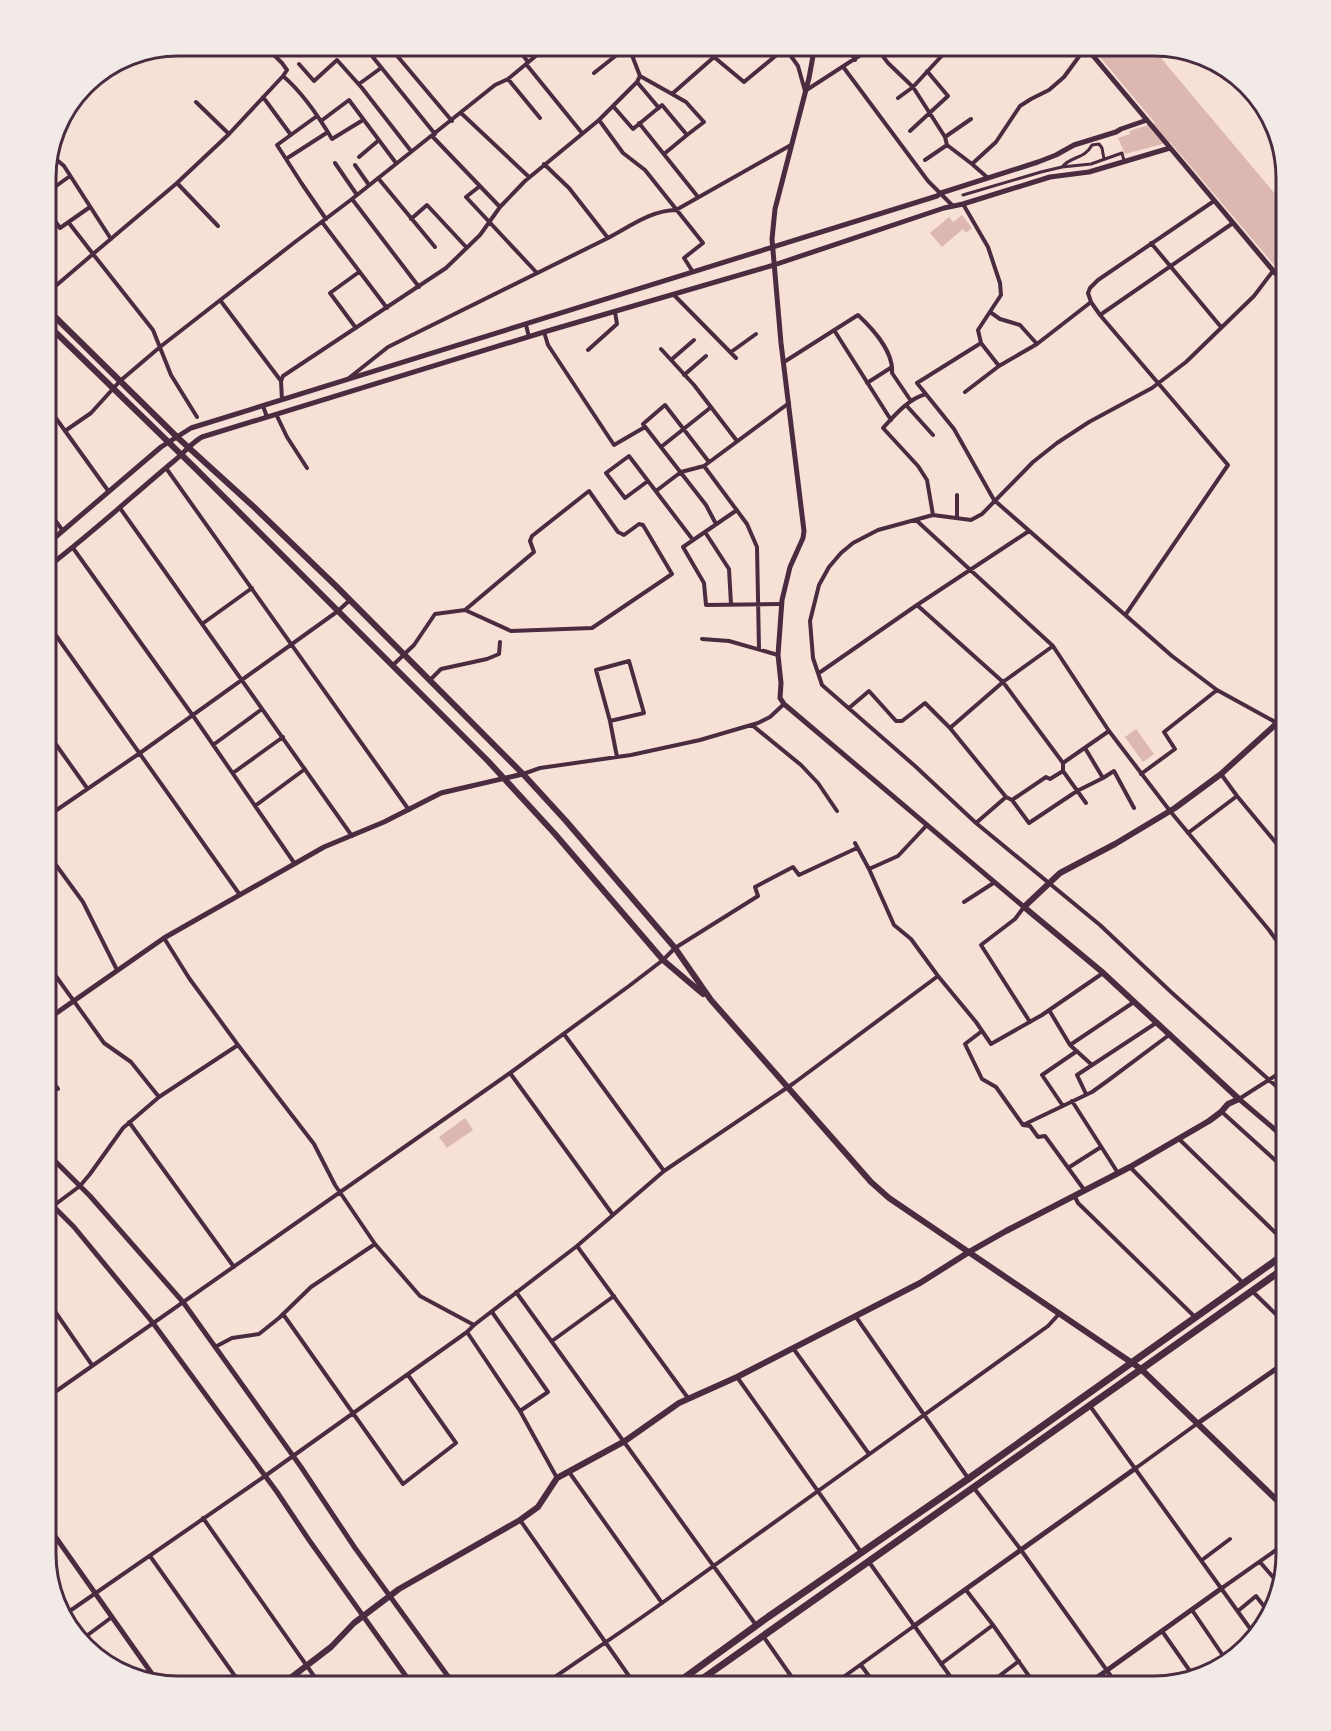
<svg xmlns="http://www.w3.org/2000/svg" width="1331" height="1731" viewBox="0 0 1331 1731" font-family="Georgia,serif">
  <rect width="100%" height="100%" fill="#f7e1d7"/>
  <path fill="#dcb8b0" d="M1090,45h60l136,162v72l-116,-137 -45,12 -7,-16 12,-4 -1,-3 26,-8z
    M962,215l10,13 -6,5 -3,-4 -21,18 -12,-14 19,-16 4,5z
    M1136,729l18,25 -11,8 -18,-25z
    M465,1118l8,12 -26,18 -8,-11z"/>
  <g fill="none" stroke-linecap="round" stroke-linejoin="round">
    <path stroke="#4a2c40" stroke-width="3" d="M1062,167c10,-12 22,-7 30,-22l7,-1 3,4 2,11
      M963,195l78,-23 21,-5 29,-3 31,-11 2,8"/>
    <path stroke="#4a2c40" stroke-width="4" d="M388,45l64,76
      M515,45l13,17
      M536,45l5,6
      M783,45l15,21 7,25 71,-46
      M846,45l9,15
      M875,46l13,17 25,24 32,50
      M738,50l6,-5
      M372,56l63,78
      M299,64l15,17 23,-21 25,28 49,63
      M526,64l56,69
      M844,68l84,113 25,25
      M594,73l34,-27
      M283,76c20,17 36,41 49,63l31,-19
      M640,76l32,18 42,-37 30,25 41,-34
      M508,79l32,39
      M637,82l22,26
      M359,84l22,-16
      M672,94l14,8 18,20 -17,13
      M263,97l28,38
      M898,98l15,-11 35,-38 -3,-4
      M196,102l33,32
      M613,106l20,23 29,-24 25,30 -23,19
      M461,113l68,64
      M317,116l-40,29 25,39 24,35
      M599,120l24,33 22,17 58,73 -19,15 9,14
      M321,121l28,-21 47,63
      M639,123l59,74
      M910,131l38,-35 -21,-25
      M432,136l68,71
      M947,145l25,19 16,14
      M49,153l15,13 47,73
      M359,157l20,-17
      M286,159l42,-27
      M925,160l22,-15 -2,-8 26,-18
      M335,163l22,32
      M544,164l25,24 39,50
      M972,164l24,-22 24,-36 11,-7 18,-9 15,-13 22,-30
      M355,165l14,20
      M378,178l57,69
      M177,183l41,43
      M480,186l-14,11 71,76
      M45,194l25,-18
      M352,199l67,88
      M963,204l25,43 12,36 1,12 -23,35 3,13 -64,40 37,46 40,71 178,156 45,34 60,33 9,3
      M45,207l15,21 30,-21
      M411,219l16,-14 40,43
      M322,222l65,86
      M1151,243l70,84
      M1273,271l-19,25 -68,66 -34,26 -63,34 -32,21 -24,19 -51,52 -11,6 -38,-5 -55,15 -25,13 -12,10 -12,14 -10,18 -9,36 3,37 9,27 93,81 61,57 124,102 71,67 115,103
      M45,295l48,-41 -24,-31
      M674,295l62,63
      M220,300l61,81
      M990,312l10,7 20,6 17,19
      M1100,315l133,-92
      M526,325l3,12
      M356,328l-26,-35 29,-21
      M45,330l13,-10
      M834,330l57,90
      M544,332l4,13 66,100 31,-18
      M981,343l18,23
      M661,349l33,36 43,56
      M588,350l29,-26 -2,-12
      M731,352l25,-18
      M671,360l23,-20
      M784,362l74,-47c14,13 36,37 34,58l19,28
      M684,375l22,-19
      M349,378l39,-31 220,-109c21,-11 44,-28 68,-28l115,-65
      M867,383l25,-16
      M965,392l34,-26 38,-22 54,-42
      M926,394c-18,5 -31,21 -43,34l35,38 9,14 6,35
      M282,400l-1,-19 2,-5 163,-108 34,-33 20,-28 25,-26 74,-61 38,-38 3,-6 -12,-31
      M45,403l64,89
      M906,405l27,30
      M263,406l4,11
      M276,414l11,23 20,31
      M197,417l-26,-42 -18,-45 -60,-76 84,-71 52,-49 54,-58 4,-6 -5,-7 -18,-18
      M65,431l26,-18 29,-32 40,-34 135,-105 57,-43 143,-114 13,-6 41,-34
      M661,447l49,-39
      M709,462l-44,-57 -22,19 63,81 10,19
      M704,466l43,58 10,23 2,102
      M166,468l243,342
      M648,481l-23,17 -19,-25 23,-17c21,28 43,56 64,84
      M656,491l25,-19 23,-6 85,-63
      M957,495v23
      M45,506l18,25
      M120,508l232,328
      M737,510l-54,37 21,36 2,22 75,-1
      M916,520l137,126 56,85 61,80 99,119 17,24
      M705,532l24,37 2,35
      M73,548l123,172 99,144
      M917,605l112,-74
      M1126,614l102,-149 -128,-150 -9,-13 -3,-9 2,-5 8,-8 116,-79
      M45,620l195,275
      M202,624l50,-36
      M702,639l27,2 49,14
      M393,665l21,-20 21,-31 30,-4 69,-58 -4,-11 2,-5 57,-45 29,41 6,3 15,-11 4,1 29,49 -80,54 -81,3 -46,-21
      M819,673l98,-68 86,77 60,81
      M430,680l11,-11 46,-10 12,-5 1,-12
      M849,708l20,-17 27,30h6l23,-18 25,25 56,69 6,3 34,-23 4,2 13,-8v-8l46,-32
      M610,721l34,-8 -15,-52 -33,9 14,51 7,36
      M752,725l49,40 17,18 19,28
      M950,728l53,-46 50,-36
      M45,729l42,59
      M213,745l49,-36
      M1085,748l18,30
      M1063,771l23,32
      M233,773l50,-36
      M523,774l17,-6 91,-13 69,-15 58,-17 12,-6 14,-13
      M1141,774l34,-25 -11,-17 53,-42
      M1221,774l16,22 49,59
      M1012,800l17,23 48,-32 26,-13 11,-7 20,37
      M255,806l50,-37
      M45,818l95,-65 198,-142 12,-11
      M976,823l30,-26
      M1188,833l49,-37
      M855,843l14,26 25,56 17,14 27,37 38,46 15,22 51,-29 61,-42
      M45,850l38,52 34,68
      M869,869l29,-13 29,-31
      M964,902l31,-20
      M1024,907l-9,12 -34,26 49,77
      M164,938l25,40 49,67 76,99 21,41 40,59 45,52 54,29
      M45,961l59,82 27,19 28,35
      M1049,1010l21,35 22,20
      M982,1031l-17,13 17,35 14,8 27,38 7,1 8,11 7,-1 40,55
      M564,1034l100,137
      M1070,1045l64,-43
      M45,1071l13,18
      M510,1073l103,142
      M1086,1094l-9,-19 79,-52
      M1239,1099l47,-30
      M1072,1101l46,72
      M1063,1106l-21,-31 35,-24
      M1222,1112l64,58
      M129,1122l105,145
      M1023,1125l69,-33 14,-10 63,-47
      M1179,1139l107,104
      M1130,1167l113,116
      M1068,1168l33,-21
      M1075,1197l3,6 117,114
      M45,1212l35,-26 10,-12 33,-46 36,-31 79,-52
      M577,1246l111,152
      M1252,1291l34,33
      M516,1292l240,333
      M45,1297l47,68
      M492,1312l56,80 -28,19
      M283,1314l120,170 53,-41 -48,-68
      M856,1317l112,161
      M467,1332l53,79 37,67
      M552,1341l62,-45
      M215,1347l17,-9 27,-4 20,-16 32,-31 64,-43
      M793,1348l76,106
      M737,1377l124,175
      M45,1399l465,-326 119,-87 34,-26 12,-12 83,-52 -3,-9 38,-20 6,8 58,-27
      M1090,1406l164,228
      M1136,1468l62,-45
      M569,1472l93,131
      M974,1488l47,62 97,136
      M203,1518l118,168
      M520,1520l116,166
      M150,1556l92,130
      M1202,1560l28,-21
      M869,1562l88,124
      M1260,1562l18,21
      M1222,1588l64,-45
      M966,1590l27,35 43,61
      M1192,1610l36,53
      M1238,1611l18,-15 14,18
      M64,1615l201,-139 202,-144 7,-7 103,-79 87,-75 130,-88 144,-107
      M1162,1631l30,43
      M763,1636l35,50
      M85,1637l27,-20
      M941,1664l52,-39
      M861,1665l15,21
      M542,1686c40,-28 81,-55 120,-83 129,-92 257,-185 386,-277l11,-12
      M831,1686l83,-60
      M986,1686l33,-25"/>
    <path stroke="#4a2c40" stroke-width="5" d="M815,45l-6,33 -34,131 -3,30 9,104 23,188 -1,7 -13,29 -8,33 -4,55 3,28 -1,15 4,6 240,203
      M1084,45l202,241
      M45,546l116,-99 30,-19 746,-232 4,-3 97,-31 18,-7 18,-10 42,-13 5,-3 26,-9
      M45,569c45,-34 86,-72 129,-108 10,-8 17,-18 28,-24l342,-105 230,-67 170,-57 19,-4 87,-27 39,-5 81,-24
      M45,1021l119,-83 160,-91 60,-25 57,-29 82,-19
      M1239,1099l47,40
      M45,1151l45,45 93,106 118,165 54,81 100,138
      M45,1198l29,29 79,96 124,169 32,48 104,146
      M1198,1423l88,-61
      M45,1522l112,159
      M914,1626l222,-158
      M1085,1686l137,-98"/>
    <path stroke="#4a2c40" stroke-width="6" d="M1224,67l45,54
      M280,1686l51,-39 23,-24 45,-34 121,-69 18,-13 19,-29 68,-37 54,-38 58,-26 183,-94 49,-31 37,-21 124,-64 79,-46 12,-9 7,-8 11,-5 -138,-128 -77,-64 36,-34 55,-29 60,-36 46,-34 65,-59"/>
    <path stroke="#4a2c40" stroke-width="6" d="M45,307l132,130 77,70 83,80 186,187 43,47 109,127 36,52 160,182 18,16 252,171 145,140
      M45,322l149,145 294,294 67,73 108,126 40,34"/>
    <path stroke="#4a2c40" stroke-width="7" d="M673,1686l95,-69 200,-138 318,-226
      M692,1686l594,-419"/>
  </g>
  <path d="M0 0H1331V1731H0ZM178 56H1154A122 122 0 0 1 1276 178V1554A122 122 0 0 1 1154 1676H178A122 122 0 0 1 56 1554V178A122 122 0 0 1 178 56Z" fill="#f1eae7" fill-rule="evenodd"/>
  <path fill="none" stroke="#4a2c40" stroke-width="3" d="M178 56H1154A122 122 0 0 1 1276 178V1554A122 122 0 0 1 1154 1676H178A122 122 0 0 1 56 1554V178A122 122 0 0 1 178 56Z"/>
</svg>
